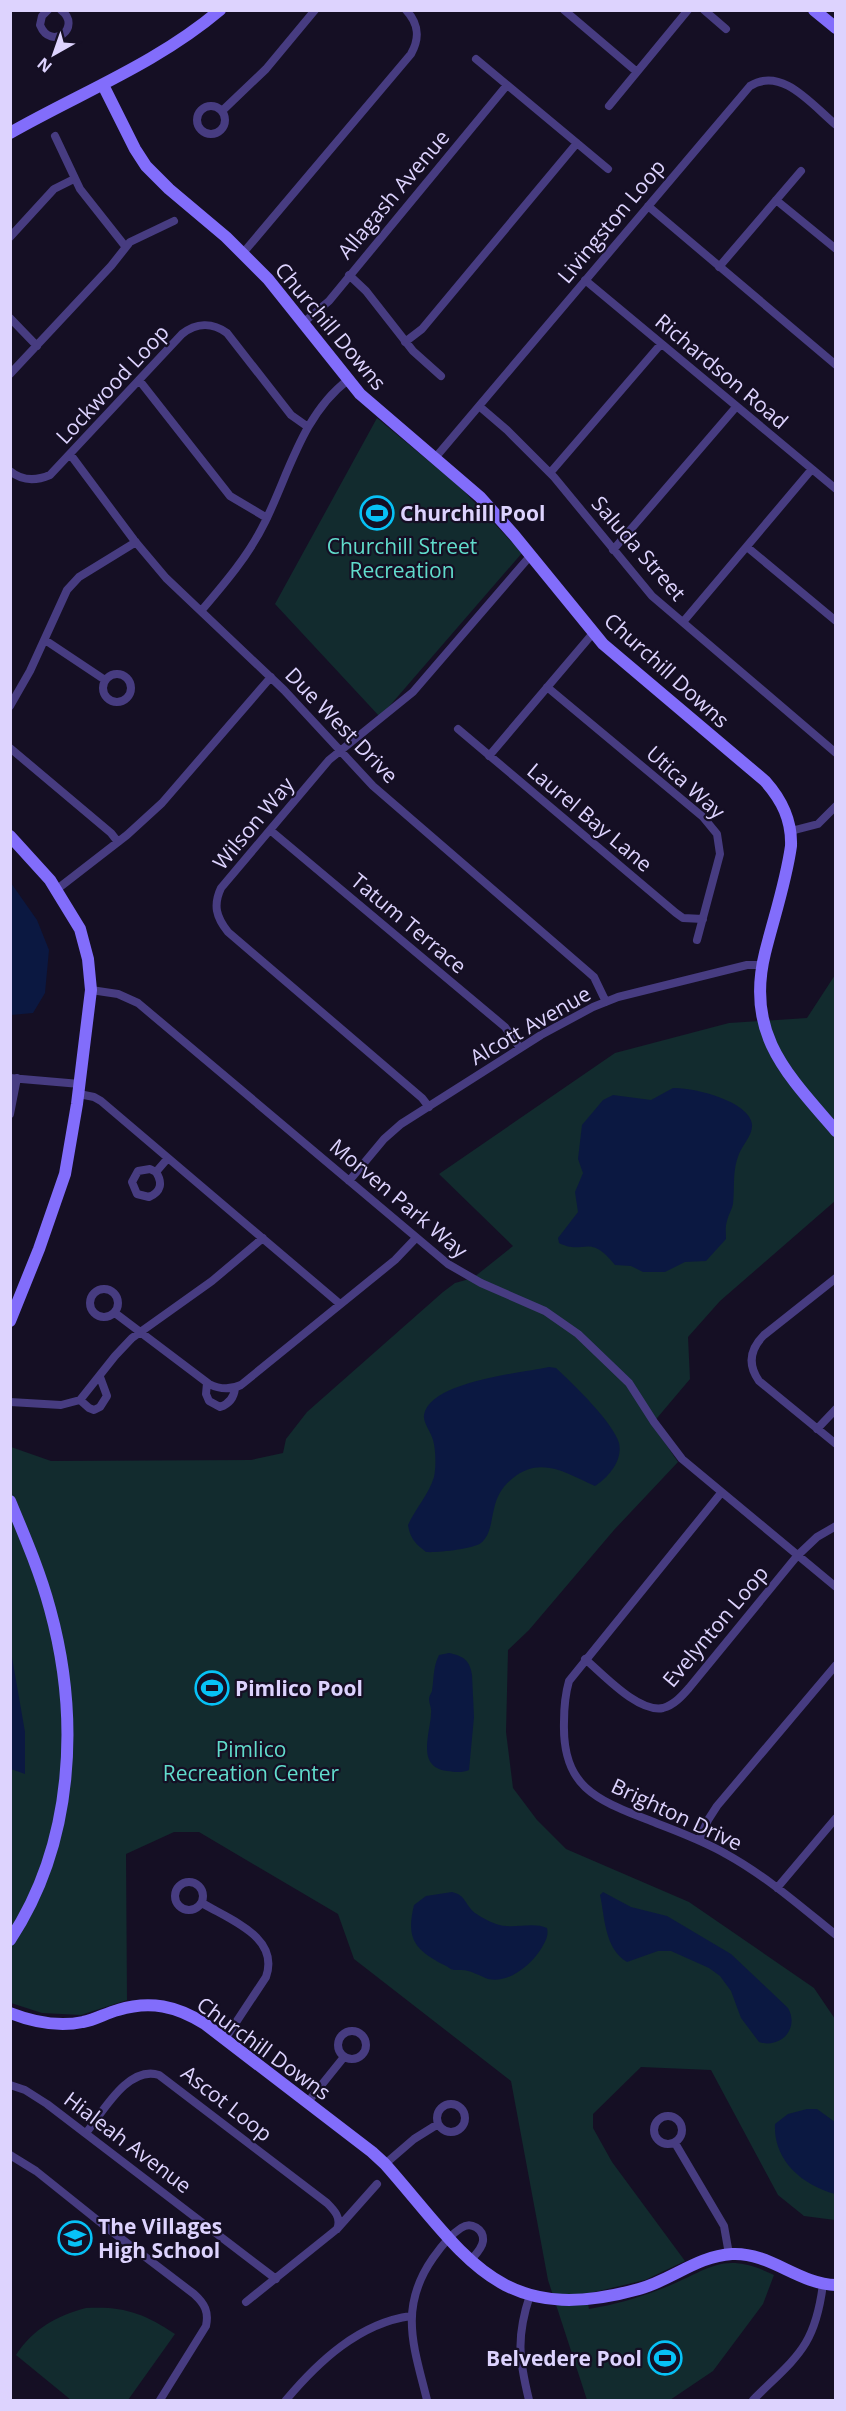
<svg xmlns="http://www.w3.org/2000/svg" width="846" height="2411" viewBox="0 0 846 2411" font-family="'Open Sans',sans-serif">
  <rect width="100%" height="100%" fill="#150f24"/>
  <path fill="#122b2e" d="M377,418l83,69 62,66 -142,164 -105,-113z
    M835,975v226l-115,100 -32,36 2,42 -38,45 26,38 -64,68 -85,100 -21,20 -2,82 7,56 24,32 29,29 123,53 125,86 21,31v201l-31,-4 -26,-21 -67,-125 -70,-3 -48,47v14l19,34 73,99 -40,19 -59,14 3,15c24,-4 49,-11 72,-20 48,-18 60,-40 113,-14l-11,29 -50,67 -43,29h-83l-39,-120 -37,-199 -157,-122 -16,-45 -139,-82h-25l-48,22 1,146 -46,15 -39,-2 -31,-10v-556l40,14 200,-1 32,-7 3,-14 21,-27 136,-120 12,-9 18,-5 40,-32 -74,-72 176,-121 114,-30 78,-5z
    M86,2308c37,-2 58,5 89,26l-47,66h-57l-55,-45c17,-26 40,-39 70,-47z"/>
  <path fill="#0b1841" d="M370,497l17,14 -12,14 -7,-5 4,-5 -10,-8z
    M11,883l26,37 12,30 -4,43 -12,20 -22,2z
    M673,1088c20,-1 76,13 79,36 1,11 -9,20 -13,30 -7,17 -4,32 -6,50 -1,6 -5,11 -6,17 -2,6 -1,12 -1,18l-20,22 -21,1 -20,10h-22l-12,-6 -16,-1c-26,-33 -31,-9 -56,-22l-1,-5 20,-26 -3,-20 8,-19 -5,-14 4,-34 21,-25 10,-5 38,5z
    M549,1367l7,1c17,16 57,54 63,75 4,17 -10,34 -24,43 -27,-12 -54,-31 -82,-8 -10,8 -16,17 -19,31 -3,11 -3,26 -13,34 -8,6 -45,10 -55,9 -10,-8 -16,-13 -18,-27 7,-16 21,-31 26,-48 2,-9 2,-27 -1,-37 -2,-8 -10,-17 -9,-25 6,-34 98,-42 125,-48z
    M10,1646l15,86v42l-14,-5z
    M449,1653c14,3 21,7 23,22l2,42 -5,53c-7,3 -14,2 -22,1 -32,-4 -16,-40 -16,-58 1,-5 -2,-9 -2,-14 0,-3 2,-5 3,-8 2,-13 1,-24 7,-36z
    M204,1679l11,5 3,-5 8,4 -7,17 -21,-9z
    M452,1892c14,3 13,13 23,21 6,4 15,9 21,11 17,6 36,-3 51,4 2,8 -2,14 -6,21 -10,16 -33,35 -53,30 -8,-3 -18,-9 -26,-9 -15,0 -7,0 -20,-6 -28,-15 -36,-26 -28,-59l12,-9z
    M603,1892l28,15 36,9 64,38 57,54c12,21 -8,41 -29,34l-18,-24 -10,-27 -11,-15 -11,-8 -38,-17h-13l-31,11c-23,-14 -22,-45 -27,-67z
    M807,2109h10l18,13v72c-33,-9 -62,-34 -60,-70l13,-10z
    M673,2347l5,17 -8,3 -2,-5 -12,4 -4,-12z"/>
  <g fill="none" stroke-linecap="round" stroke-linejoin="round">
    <path stroke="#473c81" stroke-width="8" d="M48,10l-6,6 -2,9c11,27 43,2 21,-15
      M564,10l73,62
      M704,10l22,19
      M476,59l132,110
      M197 120a14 14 0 1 1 28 0a14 14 0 1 1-28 0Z
      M609,106l79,-96
      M222,111l44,-42 49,-59
      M55,136l25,53 45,57
      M776,200l60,49
      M648,206l188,159
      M10,237l44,-48 20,-10
      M243,253l168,-199c9,-16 8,-30 -5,-44
      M719,267l82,-96
      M349,275l17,16 47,60 28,25
      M585,280l251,209
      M10,318l27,28
      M304,322l25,-21 178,-216
      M405,342l17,-13 155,-186
      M10,374l101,-108 19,-24 44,-21
      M139,380l91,116 37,22
      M479,406l28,24 47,47 98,119 184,157
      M70,454l64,86 32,38 118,112 89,96 213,184 8,7 12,25
      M435,458l315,-372c32,-20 62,19 86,39
      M10,471c12,10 26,10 40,4l132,-141c14,-11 30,-12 45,-1l64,82 17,12
      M550,473l111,-129
      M747,547l89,74
      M613,550l123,-143
      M201,611c24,-28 48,-56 64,-89 24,-49 38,-108 83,-142
      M683,622l129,-153
      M45,640l60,40
      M103 688a14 14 0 1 1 28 0a14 14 0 1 1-28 0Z
      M547,687l156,130 14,17 3,20 -23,86
      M10,706l20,-35 37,-81 12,-13 57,-35
      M458,729l218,184 7,5 20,1
      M10,748l101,85 7,9
      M489,756l105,-124
      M270,830l235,197 15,21
      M791,831l27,-7 18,-18
      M56,890l71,-55 35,-32 109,-126
      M91,990l27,4 20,9 310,261 33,19 64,28 33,23 51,49 25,39 28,37 154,128
      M10,1078l70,6
      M79,1094l15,3 7,4 239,203
      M429,1107l-7,-9 -194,-166c-12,-15 -15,-27 -7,-44l108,-128 84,-68 118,-137
      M10,1114l7,-36
      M156,1172l-6,-3 -12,2 -6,11 5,12 12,3c12,-5 14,-14 7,-25l12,-14
      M349,1181l35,-42 17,-15 140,-89 52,-28 25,-10 129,-32h15
      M836,1278l-72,57c-14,14 -17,29 -5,46l77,63
      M90 1303a14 14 0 1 1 28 0a14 14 0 1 1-28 0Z
      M115,1313l94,71c10,5 21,6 32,1l154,-125 21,-22
      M207,1383l-1,11 3,7 11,6c9,-3 14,-9 15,-19
      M80,1400l9,8 5,2 6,-3 7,-11 -7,-19
      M10,1402l51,3 19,-5 35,-44 17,-18 80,-57 51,-43
      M817,1429l19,-20
      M721,1493l-152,188c-4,14 -5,27 -5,41 -2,66 33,78 87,99 25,10 51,19 75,33 40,22 74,52 110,81
      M585,1659c18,15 53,54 78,49 11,-3 19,-12 26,-20l108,-132 20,-19 19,-11
      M699,1840l9,-20 9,-14 119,-141
      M175 1896a14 14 0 1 1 28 0a14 14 0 1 1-28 0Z
      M777,1888l59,-70
      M202,1903c28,17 78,34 64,74l-41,62
      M338 2045a14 14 0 1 1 28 0a14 14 0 1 1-28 0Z
      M10,2085l15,5 22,14 229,175
      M307,2103l37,-46
      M437 2118a14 14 0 1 1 28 0a14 14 0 1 1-28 0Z
      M654 2130a14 14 0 1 1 28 0a14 14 0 1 1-28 0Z
      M86,2133c17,-21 42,-68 73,-58l168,128c7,7 15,15 10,26
      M675,2143l49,83 5,28
      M10,2155l26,16 70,56 88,67c11,10 15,18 12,32l-46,74
      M385,2164l29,-25 24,-15
      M246,2302l91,-73 40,-45
      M286,2400c32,-38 73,-77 125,-84
      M427,2400c-13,-53 -29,-92 6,-142 7,-10 17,-23 28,-30 10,-7 23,1 22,13 -1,8 -8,14 -13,20
      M529,2400c-10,-41 -13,-63 1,-105
      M753,2400c43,-43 62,-52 70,-116"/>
    <path stroke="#826dfb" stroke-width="12" d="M814,10l22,18
      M103,85l32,64 11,17 23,23 57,48 42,42 92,115 120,103 34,38 89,109 162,137c17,19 27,39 26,65 -5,36 -17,71 -26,107 -20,81 22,121 71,178
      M10,133c72,-41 146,-69 210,-123
      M10,836l40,44 30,49 8,30 3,31 -14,114 -12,70 -26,75 -29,72
      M10,1501c15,36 30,71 40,108 30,109 24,234 -40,331
      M10,2013c23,9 49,14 73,9 12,-2 23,-9 35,-12 32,-10 59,-4 87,14l167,128 13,12c82,93 114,164 254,125 33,-9 58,-33 93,-35 38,-2 66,30 104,31"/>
  </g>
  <defs>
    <g id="stadium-ring" transform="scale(1.725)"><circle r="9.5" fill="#150f24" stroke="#07c1f6" stroke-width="1.5"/><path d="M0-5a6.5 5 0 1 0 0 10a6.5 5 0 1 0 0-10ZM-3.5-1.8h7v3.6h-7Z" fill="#07c1f6"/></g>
    <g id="school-ring" transform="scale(1.725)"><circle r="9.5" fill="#150f24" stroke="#07c1f6" stroke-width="1.5"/><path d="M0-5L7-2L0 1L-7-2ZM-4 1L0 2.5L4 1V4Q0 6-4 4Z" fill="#07c1f6"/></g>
  </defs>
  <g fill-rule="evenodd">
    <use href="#stadium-ring" x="377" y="513"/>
    <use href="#stadium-ring" x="212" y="1688"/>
    <use href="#school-ring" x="75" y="2238"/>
    <use href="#stadium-ring" x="665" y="2358"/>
  </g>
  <g text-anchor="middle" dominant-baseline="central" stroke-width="4.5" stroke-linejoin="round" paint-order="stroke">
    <g font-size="21" fill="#ddd3fe" stroke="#150f24">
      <text transform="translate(393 194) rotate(-50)">Allagash Avenue</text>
      <text transform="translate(611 221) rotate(-50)">Livingston Loop</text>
      <text transform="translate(331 326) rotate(50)">Churchill Downs</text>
      <text transform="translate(722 371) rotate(40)">Richardson Road</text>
      <text transform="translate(112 384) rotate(-47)">Lockwood Loop</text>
      <text transform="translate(639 548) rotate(49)">Saluda Street</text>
      <text transform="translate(667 670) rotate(42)">Churchill Downs</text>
      <text transform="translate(342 725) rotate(46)">Due West Drive</text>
      <text transform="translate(686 782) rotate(42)">Utica Way</text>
      <text transform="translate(590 817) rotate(40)">Laurel Bay Lane</text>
      <text transform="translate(253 823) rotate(-50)">Wilson Way</text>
      <text transform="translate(409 923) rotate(40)">Tatum Terrace</text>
      <text transform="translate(530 1025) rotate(-30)">Alcott Avenue</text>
      <text transform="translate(399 1198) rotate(40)">Morven Park Way</text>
      <text transform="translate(715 1626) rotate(-50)">Evelynton Loop</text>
      <text transform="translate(677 1814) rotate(25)">Brighton Drive</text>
      <text transform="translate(264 2048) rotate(36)">Churchill Downs</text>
      <text transform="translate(227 2103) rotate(38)">Ascot Loop</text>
      <text transform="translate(128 2142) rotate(37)">Hialeah Avenue</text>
    </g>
    <g font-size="21" font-weight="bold" fill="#ddd3fe" stroke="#150f24" text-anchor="start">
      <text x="400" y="513">Churchill Pool</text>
      <text x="235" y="1688">Pimlico Pool</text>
      <text x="98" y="2226">The Villages<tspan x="98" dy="24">High School</tspan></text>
      <text x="642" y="2358" text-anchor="end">Belvedere Pool</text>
    </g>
    <g font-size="21" fill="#61dccc" stroke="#150f24">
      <text x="402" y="546">Churchill Street<tspan x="402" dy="24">Recreation</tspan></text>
      <text x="251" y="1749">Pimlico<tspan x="251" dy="24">Recreation Center</tspan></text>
    </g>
  </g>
  <rect width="846" height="2411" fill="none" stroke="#ddd3fe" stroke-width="24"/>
  <g transform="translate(54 54) rotate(220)" stroke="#150f24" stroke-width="4.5" paint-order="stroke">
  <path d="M0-4.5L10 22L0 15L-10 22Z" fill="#ddd3fe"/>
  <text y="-9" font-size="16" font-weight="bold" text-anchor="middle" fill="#ddd3fe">N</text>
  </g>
</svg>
